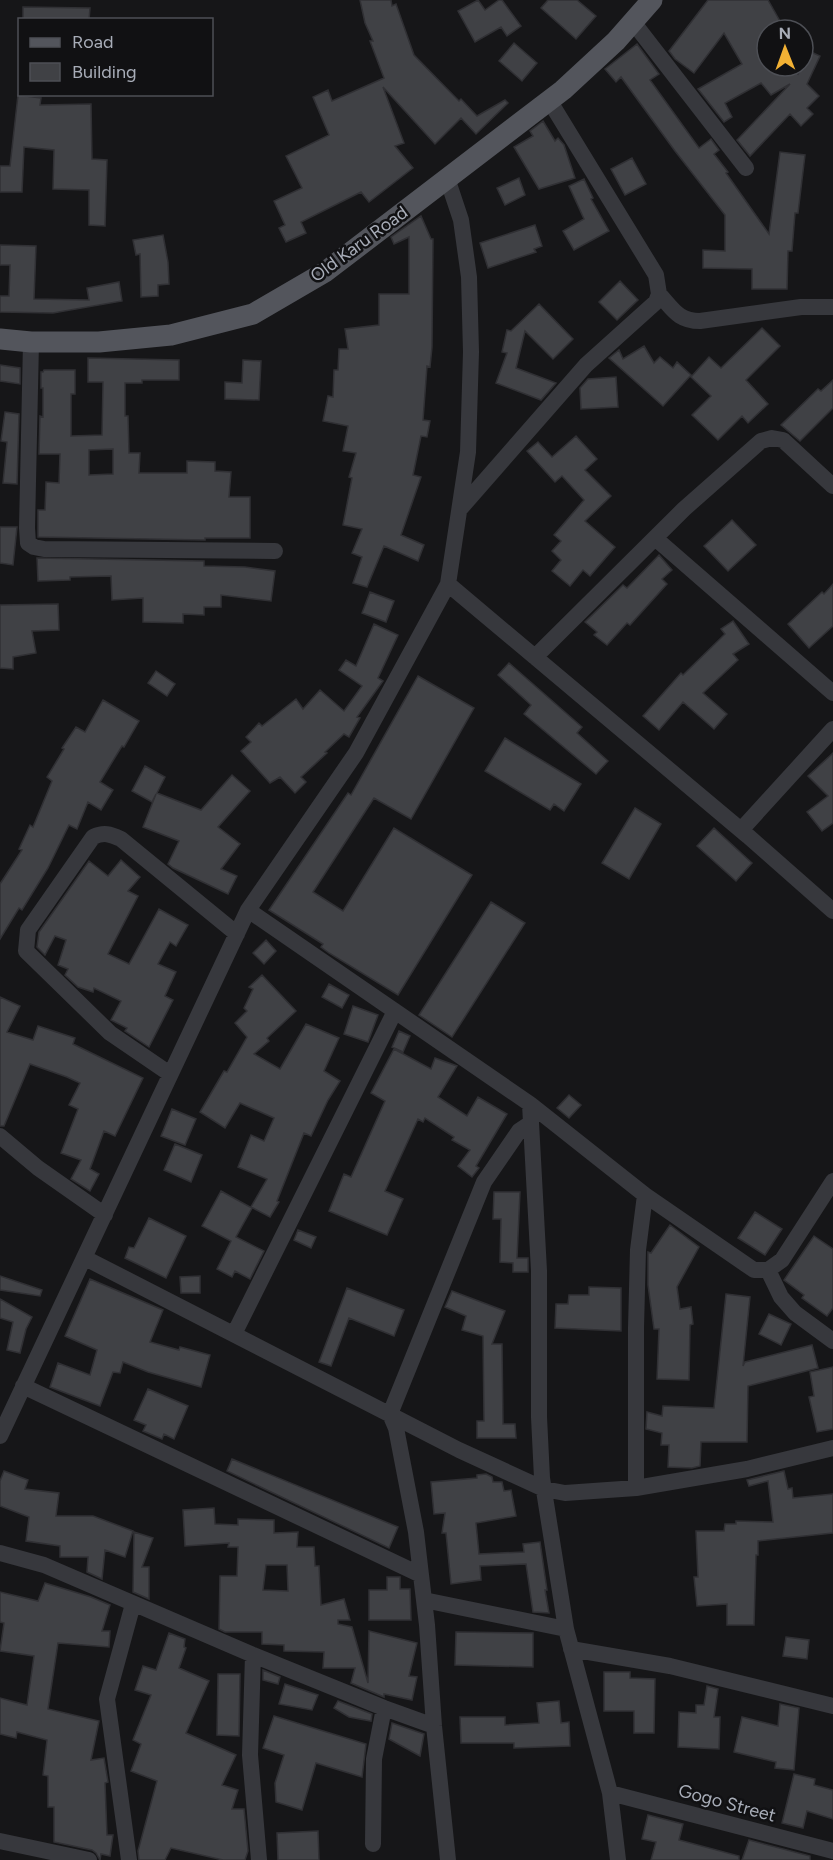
<svg xmlns="http://www.w3.org/2000/svg" width="833" height="1860" viewBox="0 0 833 1860" font-family="Figtree,sans-serif">
  <rect width="100%" height="100%" fill="#161618"/>
  <path fill="#404145" stroke="#303034" stroke-width="1.5" fill-rule="evenodd" d="M360,0h31l1,6 4,-2 18,51 45,46 2,-2 16,17 28,-16 3,3 -32,31 -15,-16 -26,26 -52,-57 21,56 -9,3 18,22 -44,34 -8,-10 -60,30 5,11 -20,9 -7,-14 6,-3 -11,-24 28,-13 -16,-32 43,-21 -16,-38 15,-7 4,11 52,-23 -14,-37h3l-8,-18z
    M478,0l7,10 14,-10h3l19,26 -14,10 -6,-9 -26,15 -17,-31z
    M548,0h29l19,16 -20,23 -35,-31z
    M708,0h60l17,30h-18v36h23l8,8 11,-23 11,5 -13,28 12,12 -12,12 6,6 -12,12 -11,-12 -40,42 -13,-16 53,-56 -19,11 -10,-12 -36,20 7,14 -8,5 -26,-33 44,-25 -18,-31 -30,40 -19,-14 -6,-8z
    M23,7l67,1 -1,12h-66z
    M514,43l23,20 -15,18 -23,-20z
    M637,44l22,30 -9,6 49,68 12,-9 8,11 -5,4 14,18 -2,1 43,61 11,-82 25,3 -7,58h-3l-3,38h-4l-1,38h-35v-20l-49,-1v-18l22,1v-36l-50,-64 -54,-74 -5,5 -11,-13z
    M18,95l23,3 -1,7 51,-1 1,55 15,1 -2,66 -16,-1v-35l-36,-1 1,-39 -30,-3 -2,45h-22v-26h10z
    M543,121l12,20 3,-3 6,7 11,33 -36,11 -25,-42 19,-11 -3,-5z
    M632,158l14,26 -21,11 -14,-26z
    M519,178l6,17 -20,10 -8,-17z
    M584,179l9,19 -2,1 18,32 -35,19 -11,-19 21,-12 -15,-33z
    M421,216l10,23h2l-1,108 -2,20 -3,-1 -4,54 7,1 -3,16 -6,-1 -8,39 8,2 -20,58 23,10 -6,16 -34,-15 -17,41 -14,-4 9,-26 -10,-4 10,-24 -19,-4 9,-47 -3,-1 7,-24 -13,-2 5,-25 -25,-5 5,-25 5,1 1,-27h4l1,-21h9l-3,-20 34,-4v-31h30v-57l-15,7 -3,-7z
    M535,225l7,21 -8,3 2,3 -48,16 -8,-25z
    M163,235l5,27 1,22 -11,1v11l-17,1 -1,-43 -4,1 -3,-15z
    M0,245l36,1 -2,53 55,1 -2,-12 32,-6 3,19 -69,12 -53,-1v-16h9l1,-31h-10z
    M620,281l18,19 -21,20 -18,-18z
    M539,304l34,35 -20,20 -28,-28 -9,37 40,15 -15,17 -45,-17 11,-30 -5,-1 5,-22 4,1z
    M762,328l18,18 -34,34 22,24 -20,19 -6,-7 -24,24 -26,-25 19,-19 -20,-19 18,-20 12,11z
    M644,346l10,17 6,-6 13,11 4,-6 14,13 -28,31 -54,-48 10,-8 4,9z
    M88,358l91,2v20h-37v3h-17v33h3l1,37h11l-1,20h48v-12l28,1v9l16,1 -2,25h21v41h-45v2l-167,-3v-27h7l1,-28 13,1 1,-29h-21l1,-38 3,1v-29h-2v-16h2l1,-2h31v24h-4v42l31,-1 1,-53h-15zM113,449v25l-24,1v-25z
    M243,360l18,1 -2,39 -34,-1v-17l17,1z
    M0,365l20,3v16l-20,-3z
    M616,377l2,30 -37,2 -1,-21 8,-9z
    M833,380v28l-33,33 -19,-16 37,-36 3,2z
    M5,412l14,2 -2,70 -14,-1 4,-41 -6,-1z
    M576,436l21,23 -12,11 26,26 -26,25 30,26 -25,29 -7,-6 -13,16 -18,-15 9,-11 -9,-9 9,-10 -7,-6 30,-35 -22,-24 -7,6 -28,-31 11,-9 14,15z
    M732,520l24,25 -28,26 -24,-25z
    M0,527h17l-4,38 -13,-2z
    M659,555l13,15 -10,9 5,5 -37,41 -3,-2 -20,22 -13,-10 3,-3 -12,-10 38,-37 4,3z
    M37,558l167,3v5l41,1 30,4 -4,30 -50,-6v12h-17v8l-21,-1v9l-40,-1v-24l-31,2 -1,-24 -41,1v3l-32,1z
    M833,584v42l-24,22 -21,-24 34,-32 2,2z
    M370,592l24,9 -8,21 -24,-9z
    M58,604l1,26 -27,1 4,22 -23,4v12l-13,-1v-63z
    M733,621l16,23 -16,10 5,6 -35,33 24,21 -13,15 -31,-27 -24,28 -16,-14 38,-43 2,2 42,-41 -4,-5z
    M374,624l24,11 -20,43 5,3 -26,36 3,1 -11,19 -5,-3 -19,18 2,1 -26,24 5,5 -11,11 -15,-16 -10,6 -29,-32 10,-9 -5,-5 13,-14 3,3 34,-27 7,10 17,-19 24,21 18,-25 -23,-16 7,-10 10,6z
    M509,663l73,64 -5,6 31,28 -12,13 -72,-60 7,-9 -33,-30z
    M156,671l19,13 -8,12 -19,-13z
    M418,676l56,32 -63,111 -37,-21 -61,94 30,19 51,-83 78,47 -74,120 -69,-42 -8,-6 2,-3 -54,-34 79,-117 3,2z
    M103,700l36,21 -15,26 -2,-1 -22,36 13,8 -12,20 -13,-8 -11,27 -8,-4 -21,43 -26,42 -3,-2 -19,31v-55l22,-34 -3,-1 11,-24 3,2 19,-46 -5,-4 17,-28 -2,-1 14,-21 9,5z
    M505,738l76,46 -17,27 -10,-7 -4,6 -65,-39z
    M833,753v70l-11,8 -15,-19 21,-16 -20,-20z
    M145,766l20,11 -8,16 44,17 31,-35 18,16 -32,36 22,17 -19,25 16,7 -9,18 -55,-26 -5,-4 11,-23 -36,-14 13,-33 -4,8 -20,-11z
    M635,808l26,16 -32,55 -27,-16z
    M714,828l38,35 -16,18 -39,-35z
    M121,860l19,17 -12,14 10,5 -30,58 21,10 30,-55 29,16 -12,21 -6,-4 -12,22 18,8 -11,24 8,4 -24,47 -24,-16 2,-3 -16,-8 10,-19 -27,-13 -1,4 -15,-5 -13,-12 3,-6 -10,-4 8,-25 -11,-4 -10,19 -8,-8 2,-15 50,-71 19,15z
    M491,902l34,21 -73,114 -33,-22z
    M266,940l10,11 -12,13 -11,-11z
    M262,975l34,36 -29,27 2,3 -15,13 26,15 26,-45 33,14 -15,33 16,10 -12,19 -17,36 -7,-3 -27,68 2,1 -9,15 -19,-10 16,-28 -29,-12 13,-32 13,6 10,-23 -34,-15 -15,25 -25,-16 24,-41 3,1 20,-35 -12,-14 12,-12 -3,-3 9,-19 -4,-2z
    M329,984l20,11 -7,13 -20,-11z
    M0,997l20,9 -13,26 26,8 5,-14 37,12 -2,6 70,34 -28,58 -11,-5 -14,38 9,5 -9,17 -19,-12 10,-19 -20,-7 17,-44 -9,-4 11,-22 -13,-6 -37,-13 -26,62h-4z
    M353,1006l25,9 -10,27 -24,-8z
    M399,1031l11,5 -7,16 -11,-5z
    M394,1049l37,20 4,-11 22,8 -19,31 29,19 11,-19 29,17 -31,52 3,2 -7,9 -14,-11 12,-16 -18,-10 2,-3 -29,-19 -2,4 -5,-3 -33,72 18,8 -16,36 -58,-24 15,-37 7,3 34,-76 -14,-8z
    M569,1095l12,10 -12,13 -12,-10z
    M172,1109l24,10 -11,26 -24,-9z
    M175,1144l27,11 -11,27 -27,-12z
    M221,1191l31,17 -16,29 28,14 -14,28 -15,-8 -3,6 -15,-8 14,-28 -29,-15z
    M494,1192h26l-3,66h11v14h-15v-9l-13,-1 1,-43h-8z
    M755,1212l27,17 -17,26 -27,-17z
    M149,1218l37,18 -20,42 -41,-20 4,-11 5,1z
    M670,1225l29,22 -22,40 3,22 11,-2 2,17 -3,1 -1,55 -32,-1 2,-50h-5l-6,-44v-33l3,1z
    M298,1230l18,7 -5,11 -17,-8z
    M814,1236l19,13v59l-6,8 -25,-18 2,-3 -20,-15z
    M0,1276l42,14 -2,6 -40,-6z
    M200,1276v17h-19l-1,-16z
    M90,1279l73,31 -13,32 29,8 1,-3 30,8 -9,32 -53,-15 -25,-10 -3,11 -7,-1 -13,34 -50,-19 8,-24 32,12 7,-25 -32,-14z
    M589,1287l32,1v43l-66,-3 1,-24h12l1,-9h20z
    M347,1288l57,22 -10,26 -45,-18 -18,48 -12,-4z
    M452,1291l53,20 -13,33h10l1,80h12l1,14h-39v-17h7l-1,-85 -21,-6 4,-14 -21,-9z
    M726,1294l24,3 -7,69 2,-4 67,-17 6,23 -70,18 -1,56h-46l-1,24 -8,2 -24,-1 1,-22h-8l1,-12 -16,-4 1,-17 15,4 1,-10 51,2z
    M0,1299l32,18 -6,12 -6,24 -13,-3 6,-28 -13,-4z
    M769,1314l22,10 -10,21 -22,-11z
    M833,1367v62l-16,3 -8,-35 5,-1 -4,-24z
    M148,1389l40,17 -14,33 -10,-5 -2,5 -19,-8 3,-6 -12,-5z
    M232,1459l166,68 -9,21 -162,-77z
    M4,1471l24,9 -3,9 34,4 -3,23h37l40,15 -8,26 -20,-7 -3,29 -15,-7 1,-15h-28v-11l-34,-5 3,-24 -29,-11v-25z
    M784,1471l4,18 4,-1 1,10 40,-4v39l-75,8v14h-2l-2,70h-27v-21l-30,2 -3,-29h4l-2,-46h28l1,-7h11v-3l37,1 -5,-41 -19,5 -2,-6z
    M486,1474l6,3 1,5h9l2,9 7,-1 5,26 -40,7 3,31 45,-2 -1,-8 17,-2 7,48h-2l4,23 -16,-1 -7,-48 -46,2 1,14 -30,4 -5,-51h-4l3,-20 -11,1 -3,-32 46,-4v-3z
    M214,1508l1,16 23,1v-6l36,1v13l24,-1 -1,15h17l1,19h4l2,39 23,-6 6,21h-12v4l14,3 16,56 1,-52 48,12 -8,33 8,1 -5,23 -28,-6v3l-33,-14 4,-15h-32l1,-16 -40,-1v-6l-22,-1v-12h-37l-6,-3 1,-53h17l1,-29h-10l1,-4 -44,3 -2,-36zM266,1565h21l1,26 -25,-1z
    M134,1532l19,6 -11,29h7v32l-16,-7z
    M387,1577h13v12h10l1,31h-42v-30h18z
    M45,1583l46,14 19,8 -8,26h8l-1,16 -51,-4 -10,66 51,12 -8,39 13,-2 4,24 -3,1 2,52h6l-3,21 -9,-2 -1,6 -4,-7 -4,-3 -38,-8v-35h-6v-31l-5,-1 4,-35 -30,-8 -1,6 -16,-4v-36l27,7 7,-49 -34,-5 4,-28 -4,-1v-30l38,9z
    M456,1632l77,1v34l-78,-2z
    M169,1633l16,6 -1,8 2,1 -7,20 30,13 -23,52 50,22 -14,30 16,5 -6,19h12l4,42 -3,9h-22l-52,-12 -6,12h-26l-1,-9 19,-70 -26,-10 10,-27 -8,-4 18,-45 -16,-5 8,-24 13,4z
    M786,1637l23,3 -2,19 -24,-3z
    M263,1670l17,7 -2,7 -15,-4z
    M604,1672h26v6l25,1 -1,54h-20v-22h-30z
    M218,1674h22l-1,62 -22,-1z
    M285,1684l33,11 -6,15 -33,-6z
    M707,1686l11,3 -4,28h6l-1,32 -41,-2 1,-35 17,1v-8h8z
    M338,1701l34,13 -1,7 -22,-4 -15,-9z
    M559,1701l2,22 8,-1 1,24 -56,2v-5h-53l-1,-26h45v8l34,-2 -2,-20z
    M780,1704l19,4 -5,62 -19,-2 1,-6 -42,-10 8,-35 36,9z
    M274,1716l92,28 -4,33 -46,-14 -14,47 -26,-8 -1,-19 9,-28 -21,-7z
    M392,1723l32,11 -4,22 -31,-17z
    M794,1774l21,5 -1,6 19,5v29l-26,-8 -4,17 -21,-5z
    M648,1815l35,9 -4,16 60,16v4h-88l5,-18 -14,-3z
    M318,1831l1,29h-41l-1,-27z
    M749,1840l61,16v4h-68z"/>
  <g fill="none" stroke-linecap="round" stroke-linejoin="round">
    <path stroke="#37383d" stroke-width="16" d="M633,22l113,146
      M447,178l14,42 8,57 2,75 -3,100 -20,132 300,252 85,75
      M659,294c14,15 19,27 41,27l101,-14h32
      M31,342l-4,186 1,15 6,4 10,2 231,2
      M460,509l126,-144 70,-63 3,-8 -3,-19 -107,-175
      M655,538l178,155
      M535,657l149,-148 77,-68 11,-3 11,2 50,46
      M741,830l92,-101
      M248,910l282,194 9,167v146l3,61 24,151 44,164 8,67
      M170,1074l-60,-41 -84,-82 2,-21 65,-93c11,-5 17,-3 28,2l116,95
      M530,1104l115,91 109,75h14l14,-10 51,-79
      M0,1136l38,32 67,47
      M85,1258l374,192 85,39 21,4 71,-5 111,-19 86,-21
      M768,1270l13,27 14,16 38,28
      M234,1334l161,-323
      M23,1386l398,189
      M0,1436l248,-526 108,-157 92,-169
      M636,1488v-160l2,-78 7,-55
      M0,1553l44,12 209,90 131,53 50,18
      M424,1600l142,29
      M571,1649l99,17 163,40
      M253,1655l-3,100 9,105
      M610,1793l223,58
      M0,1841l89,19
      M373,1844l1,-85 10,-51
      M129,1860l-22,-161 26,-95
      M448,1860l-14,-134 -7,-101 -6,-50 -5,-43 -20,-104 -6,-14 94,-232 35,-51 12,-8"/>
    <path stroke="#53555c" stroke-width="21" d="M0,339l31,3h68l72,-7 82,-21 72,-42 238,-182 53,-49 36,-41"/>
  </g>
  <g text-anchor="middle" dominant-baseline="central" stroke-width="5" stroke-linejoin="round" paint-order="stroke">
    <g font-size="18" fill="#a8adb8" stroke="#111113">
      <text transform="translate(359 244) rotate(-36)">Old Karu Road</text>
      <text transform="translate(727 1803) rotate(15)">Gogo Street</text>
    </g>
  </g>
  <rect x="18" y="18" width="195" height="78" fill="#111113" stroke="#4d4f55" stroke-width="1.5"/>
  <rect x="30" y="38" width="30" height="9" fill="#53555c" stroke="#4d4f55" stroke-width="1.5"/>
  <text x="72" y="48" font-size="18" fill="#a8adb8">Road</text>
  <rect x="30" y="63" width="30" height="18" fill="#404145" stroke="#4d4f55" stroke-width="1.5"/>
  <text x="72" y="78" font-size="18" fill="#a8adb8">Building</text>
  <g transform="translate(785 48) rotate(359)"><circle r="28" fill="#111113" stroke="#4d4f55" stroke-width="1.5"/>
  <path d="M0-4.5L10 22L0 15L-10 22Z" fill="#f2b134"/>
  <text y="-9" font-size="16" font-weight="bold" text-anchor="middle" fill="#a8adb8">N</text>
  </g>
</svg>
